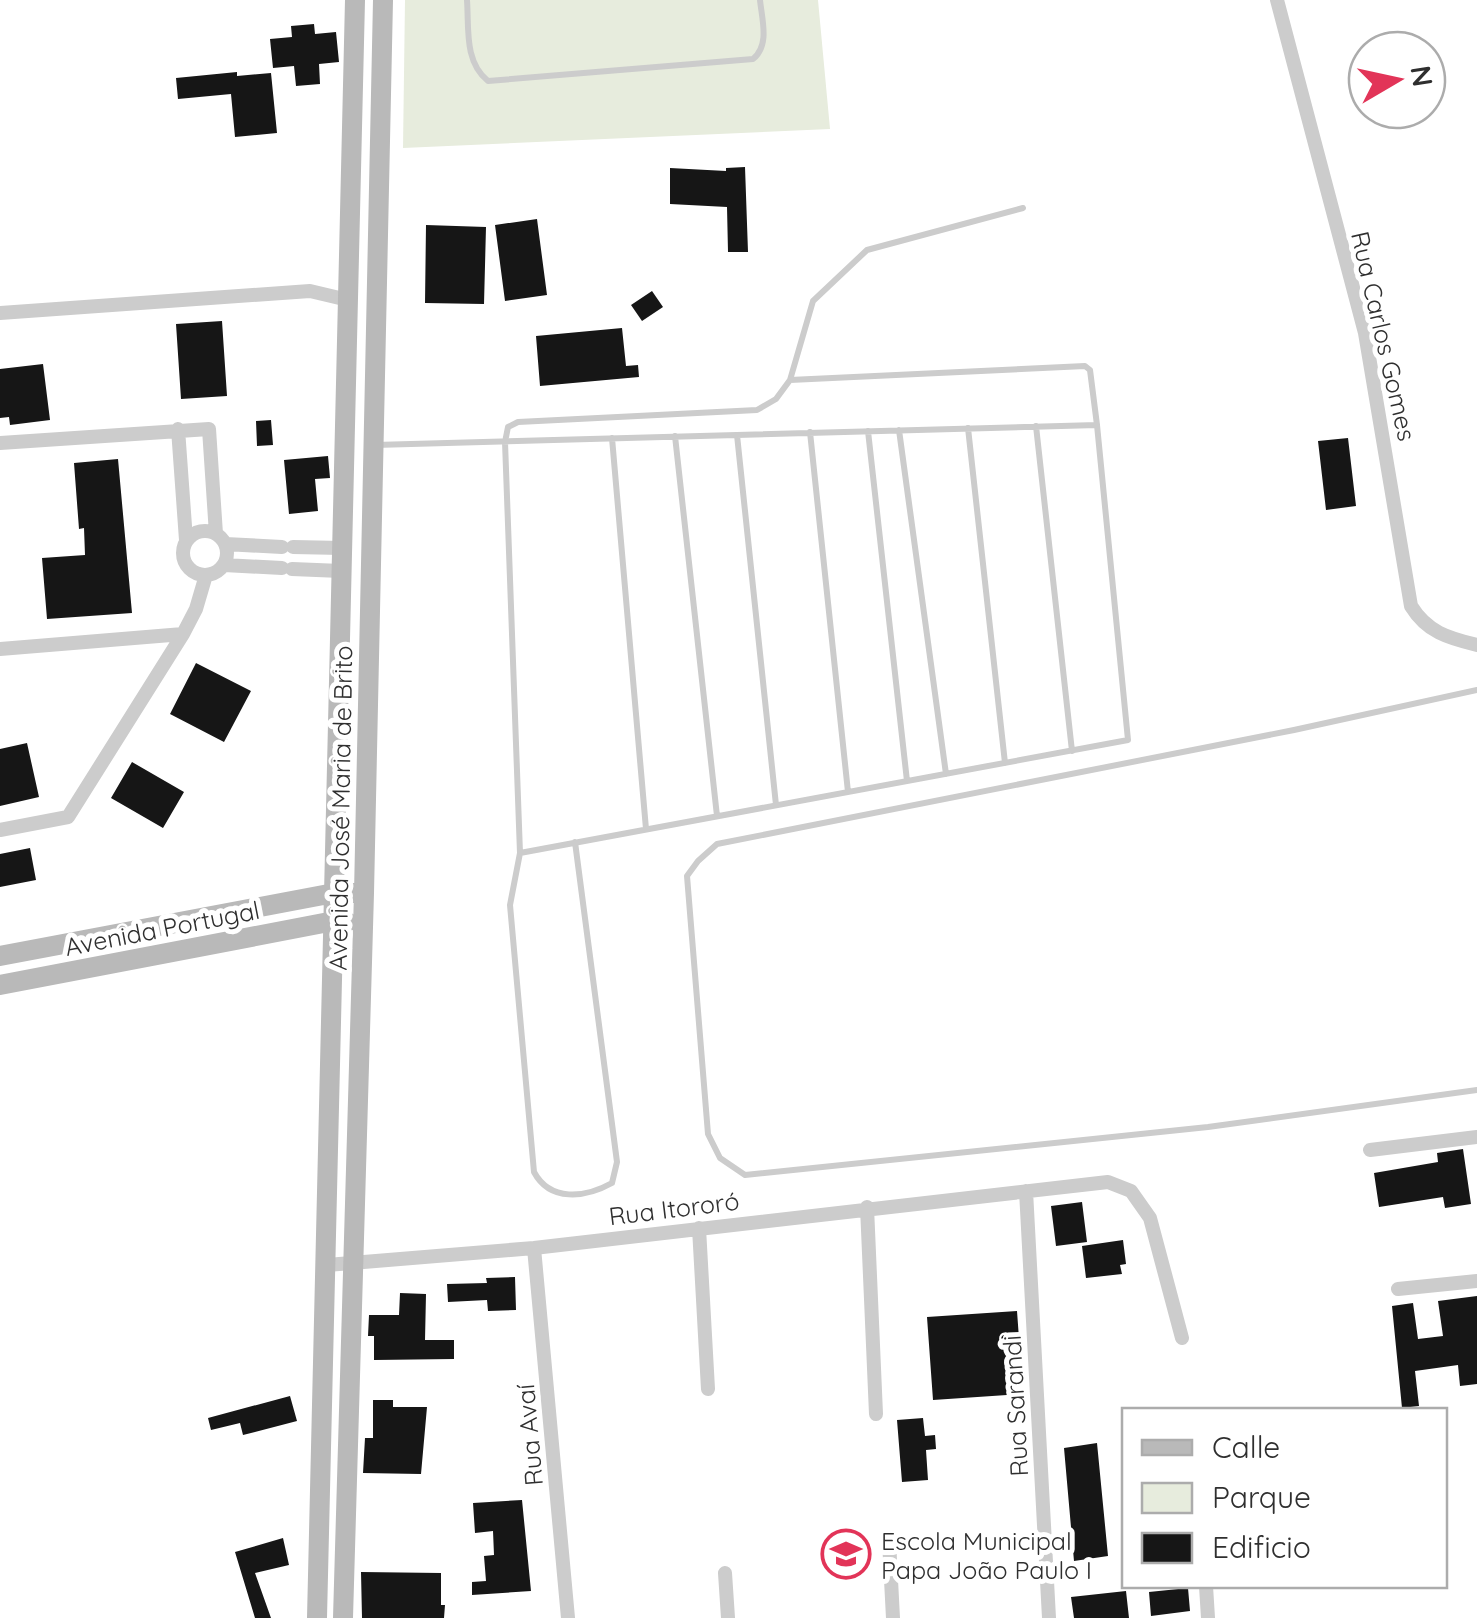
<svg xmlns="http://www.w3.org/2000/svg" width="1477" height="1618" viewBox="0 0 1477 1618" font-family="Quicksand,sans-serif">
  <rect width="100%" height="100%" fill="#fff"/>
  <path fill="#e7ecdd" d="M405,0h413l12,129 -427,19z"/>
  <path fill="#161616" d="M314,24l1,10 21,-2 3,30 -20,2 1,20 -24,2 -2,-20 -21,2 -3,-29 22,-2 -1,-11z
    M237,72v4l34,-3 6,60 -42,4 -4,-43 -53,5 -2,-21z
    M745,167l3,85h-20l-1,-45 -57,-3v-36l56,3v-3z
    M537,219l10,76 -42,6 -10,-76z
    M426,225l60,2 -2,77 -59,-1z
    M652,291l11,16 -21,14 -11,-16z
    M222,321l5,75 -46,3 -5,-75z
    M622,328l4,38 12,-1 1,12 -99,9 -4,-50z
    M43,364l7,56 -40,5 -1,-8 -9,1v-49z
    M271,420l2,25 -16,1 -1,-25z
    M1348,438l8,68 -30,4 -8,-69z
    M328,456l2,22 -15,1 3,32 -29,3 -5,-54z
    M118,459l14,154 -85,6 -5,-61 43,-3 -1,-27 -5,1 -5,-66z
    M196,663l55,28 -27,51 -54,-28z
    M27,743l12,54 -39,9v-57z
    M132,762l52,30 -21,36 -52,-30z
    M30,848l6,32 -36,7v-33z
    M1463,1149l8,55 -26,4 -2,-11 -64,10 -5,-34 64,-11 -1,-9z
    M1082,1202l5,40 -31,4 -5,-40z
    M1123,1240l3,24 -6,1 2,9 -36,4 -4,-32z
    M515,1277l1,33 -28,1 -1,-11 -39,2 -1,-18 40,-1 -1,-5z
    M400,1293l26,1 -1,46h29v19l-80,1v-24h-6l1,-21h30z
    M1477,1296v88l-17,2 -2,-21 -43,6 4,35 -17,2 -10,-102 21,-3 5,36 25,-3 -5,-35z
    M1017,1311l6,83 -90,6 -6,-83z
    M290,1396l7,25 -54,14 -3,-12 -29,7 -3,-12z
    M373,1400h20v7h34l-6,67 -58,-1 2,-35h8z
    M923,1418l2,18 10,-1 1,14 -10,1 2,30 -26,2 -5,-62z
    M1097,1443l11,113 -34,5 -10,-113z
    M522,1500l9,91 -59,4v-13l14,-1 -2,-25 10,-1 -1,-24 -18,2 -2,-30z
    M283,1538l6,27 -34,8 16,45h-16l-20,-66z
    M361,1572l80,1v32h4l-1,13h-82z
    M1188,1588l2,23 -39,5 -2,-24z
    M1126,1591l3,27h-55l-3,-21z"/>
  <g fill="none" stroke-linecap="round" stroke-linejoin="round">
    <path stroke="#ccc" stroke-width="6" d="M467,0c2,28 -3,62 21,81l265,-22c17,-14 9,-39 7,-59
      M790,380l295,-14 5,4 7,55
      M1036,426l36,325
      M968,428l37,335
      M899,430l47,344
      M868,431l39,350
      M810,432l38,360
      M737,435l39,370
      M675,436l42,380
      M612,438l34,391
      M375,445l722,-20 31,315 -608,113
      M1477,690l-183,40 -577,114 -19,17 -11,15 21,258 12,24 25,17 463,-48 269,-37
      M575,842l42,320 -5,21c-27,15 -62,19 -78,-11l-24,-267 10,-52 -15,-411 3,-15 10,-5 239,-12 19,-11 14,-19 23,-79 54,-51 156,-42"/>
    <path stroke="#ccc" stroke-width="14" d="M1277,0l88,333 46,273c16,26 37,32 66,39
      M0,313l310,-22 38,9
      M178,429l8,111
      M0,443l209,-14 7,105
      M183 553a22 22 0 1 1 44 0a22 22 0 1 1-44 0Z
      M225,544l57,3
      M293,547l49,1
      M224,565l58,3
      M292,569l49,2
      M0,649l183,-15
      M0,830l68,-13 115,-183 13,-25 10,-34
      M1370,1150l107,-13
      M1026,1191l23,427
      M867,1207l9,207
      M699,1228l9,161
      M534,1248l34,370
      M327,1265l207,-17 574,-66 23,9 19,27 32,120
      M1398,1289l79,-8
      M889,1541l4,77
      M725,1573l3,45
      M1206,1586l2,32"/>
    <path stroke="#b9b9b9" stroke-width="20" d="M0,956l334,-63h30
      M0,985l334,-64 13,1
      M317,1618l38,-1618
      M343,1618l21,-725 19,-893"/>
  </g>
  <defs>
    <g id="school-ring" transform="scale(2.5)"><circle r="9.5" fill="#fff" stroke="#e23458" stroke-width="1.5"/><path d="M0-5L7-2L0 1L-7-2ZM-4 1L0 2.5L4 1V4Q0 6-4 4Z" fill="#e23458"/></g>
  </defs>
  <g fill-rule="evenodd">
    <use href="#school-ring" x="846" y="1554"/>
  </g>
  <g text-anchor="middle" dominant-baseline="central" stroke-width="10" stroke-linejoin="round" paint-order="stroke">
    <g font-size="25" fill="#2f2f2f" stroke="#fff">
      <text transform="translate(1384 336) rotate(77)">Rua Carlos Gomes</text>
      <text transform="translate(340 808) rotate(-89)">Avenida José Maria de Brito</text>
      <text transform="translate(162 928) rotate(-11)">Avenida Portugal</text>
      <text transform="translate(674 1208) rotate(-7)">Rua Itororó</text>
      <text transform="translate(1015 1406) rotate(-93)">Rua Sarandi</text>
      <text transform="translate(529 1435) rotate(-95)">Rua Avaí</text>
    </g>
    <g font-size="25" fill="#2f2f2f" stroke="#fff" text-anchor="start">
      <text x="881" y="1540">Escola Municipal<tspan x="881" dy="29">Papa João Paulo I</tspan></text>
    </g>
  </g>
  <rect x="1122" y="1408" width="325" height="180" fill="#ffffff" stroke="#acacac" stroke-width="2.5"/>
  <rect x="1142" y="1440" width="50" height="15" fill="#b9b9b9" stroke="#acacac" stroke-width="2.5"/>
  <text x="1212" y="1458" font-size="30" fill="#2f2f2f">Calle</text>
  <rect x="1142" y="1483" width="50" height="30" fill="#e7ecdd" stroke="#acacac" stroke-width="2.5"/>
  <text x="1212" y="1508" font-size="30" fill="#2f2f2f">Parque</text>
  <rect x="1142" y="1533" width="50" height="30" fill="#161616" stroke="#acacac" stroke-width="2.5"/>
  <text x="1212" y="1558" font-size="30" fill="#2f2f2f">Edificio</text>
  <g transform="translate(1397 80) rotate(81)"><circle r="48" fill="#ffffff" stroke="#acacac" stroke-width="2.5"/>
  <path d="M0-8L18 38L0 25L-18 38Z" fill="#e23458"/>
  <text y="-15" font-size="28" font-weight="bold" text-anchor="middle" fill="#2f2f2f">N</text>
  </g>
</svg>
